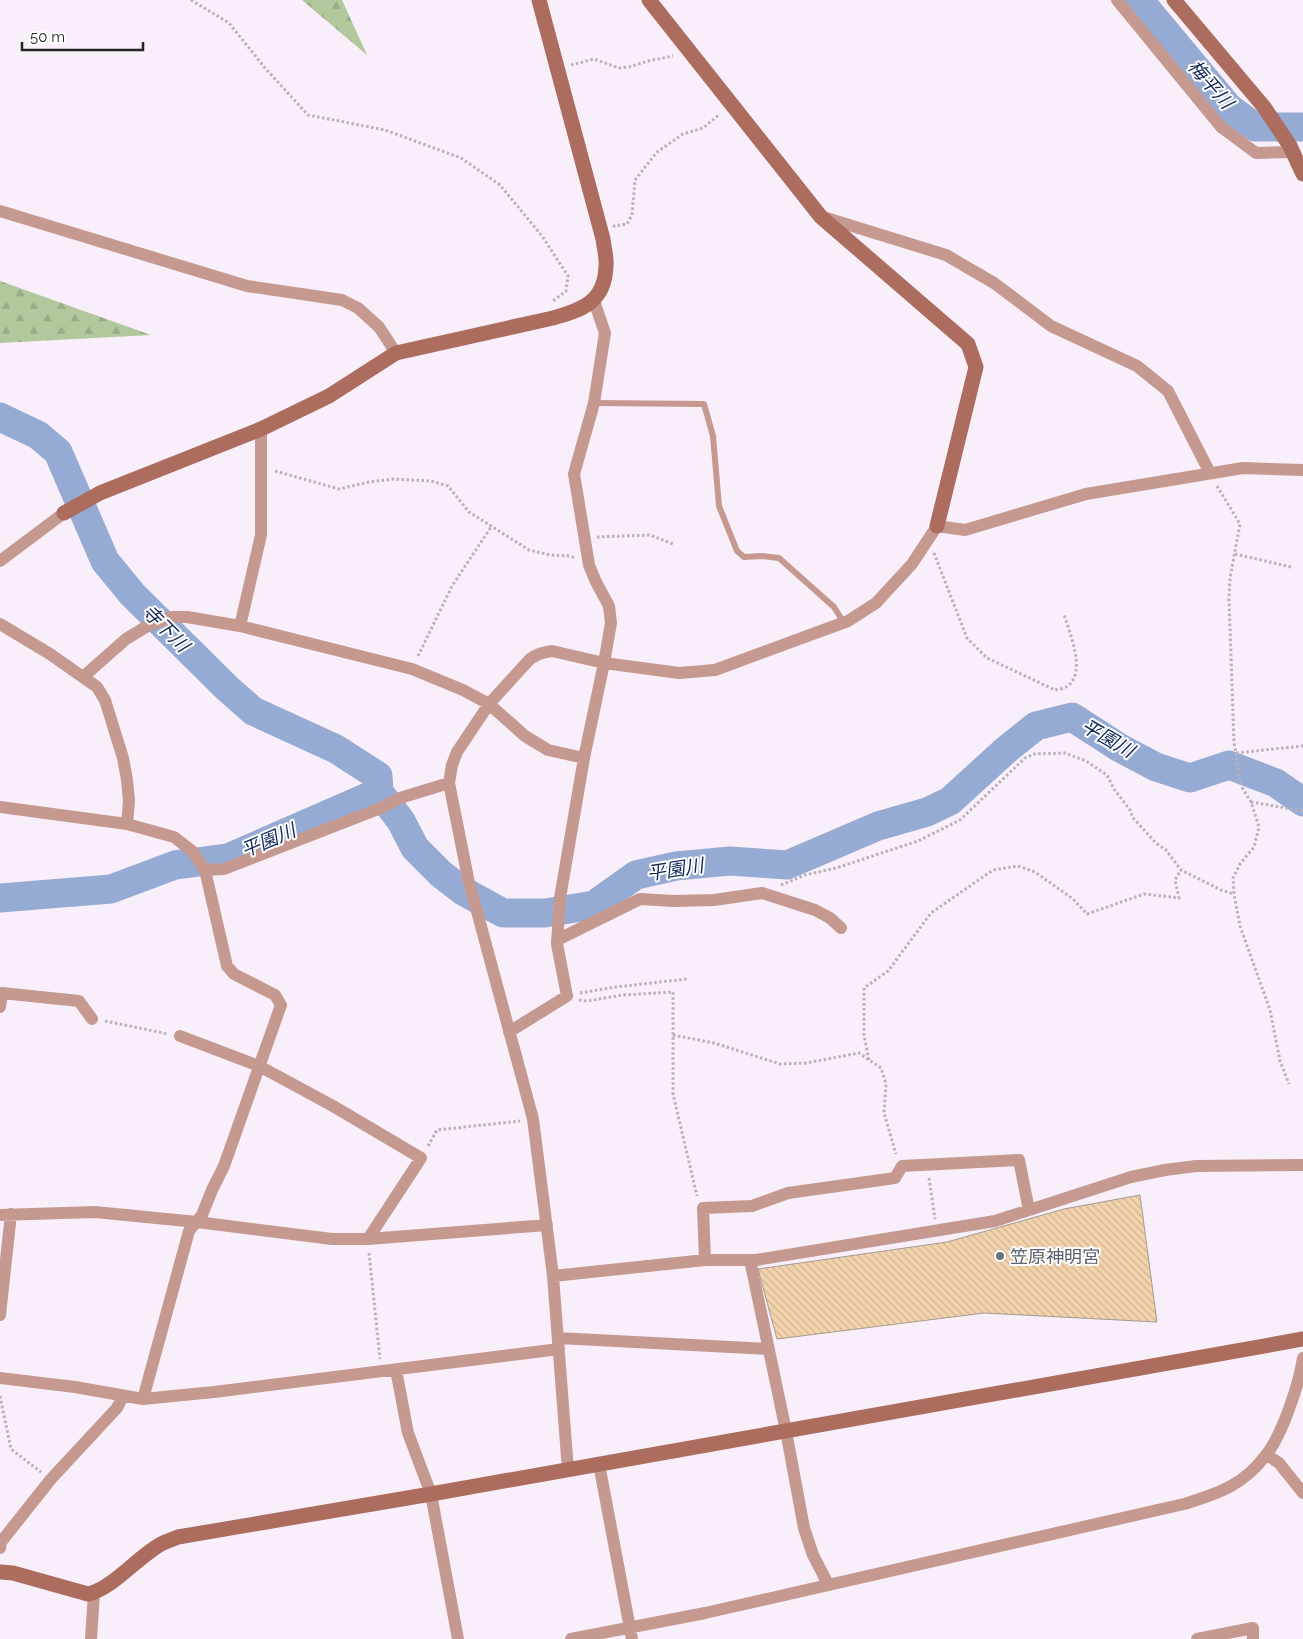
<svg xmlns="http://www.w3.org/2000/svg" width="1303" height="1639" viewBox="0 0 1303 1639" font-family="Raleway,'Noto Sans JP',sans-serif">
  <defs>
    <pattern id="forest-firs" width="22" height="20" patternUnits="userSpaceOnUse" patternTransform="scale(1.25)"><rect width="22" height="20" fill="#b2c79c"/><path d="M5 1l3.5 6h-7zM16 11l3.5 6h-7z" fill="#99ab86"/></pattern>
    <pattern id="building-back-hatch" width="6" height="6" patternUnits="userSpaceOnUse" patternTransform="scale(1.25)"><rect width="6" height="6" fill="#f3d3ac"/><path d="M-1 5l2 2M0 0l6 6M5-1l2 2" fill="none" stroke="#d0b594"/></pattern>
  </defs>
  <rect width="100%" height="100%" fill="#f9effa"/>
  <path fill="url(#forest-firs)" d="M302,0h40l25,55z
    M0,281l151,54 -151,8z"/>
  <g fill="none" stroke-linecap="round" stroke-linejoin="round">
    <path stroke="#96abd3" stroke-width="29" d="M1139,0l90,108 26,19h48
      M0,417l38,18 20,17 47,109 27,33 95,94 26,23 83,38 42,27 1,16
      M379,792l22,29 14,27 26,26 22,17 40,22h42l49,-8 42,-30 40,-9 54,-5 57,4 91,-39 49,-14 23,-11 56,-51 30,-24 36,-9 48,31 36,19 34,11 39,-13 47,18 27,19
      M0,898l111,-9 64,-24 53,-7 151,-66"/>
  </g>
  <path fill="url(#building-back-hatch)" stroke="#a39b91" d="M1140,1195l17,127 -173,-9 -207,26 -19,-70 189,-27 117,-33z"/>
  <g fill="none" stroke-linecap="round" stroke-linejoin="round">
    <path stroke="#b9b1ba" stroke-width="3" stroke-dasharray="2.5 2.5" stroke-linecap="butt" d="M191,0l38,23 36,45 43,47 77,15 76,28 39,27 42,51 26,40 -2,15 -13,10
      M571,65l23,-6 25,9 10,-1 19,-6 25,-5
      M615,227l-1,-1 13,-2 5,-9 3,-35 22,-28 26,-18 20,-6 17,-14
      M275,471l64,18 30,-7 25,-3 37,2 17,5 21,26 60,38 21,5 20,1 5,2
      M1217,486l23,38 -10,54 -1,21 5,144 2,10 67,-7
      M597,537l53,-2 23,9
      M934,553l33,85 20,20 68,32c3,-1 9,-1 11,-3 22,-13 3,-55 -2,-73
      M1235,554l56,13
      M418,656l34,-70 39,-59
      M1236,753l3,26 4,10 8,13 8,25 -5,20 -14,17 -7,14 1,16 6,32 30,84 10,51 9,23
      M1251,802l52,9
      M781,885l24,-10 31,-7 82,-27 42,-21 65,-62 9,-4 31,-1 21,8 21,14 7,14 16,21 3,8 23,25 10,7 15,20 40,20 13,4
      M580,993l36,-6 71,-8
      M579,1000l8,1 36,-6 50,-3v102l24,102
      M105,1021l63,13
      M673,1035l41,8 66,21 26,-1 53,-10 22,15 5,16 -2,29 12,41
      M869,1060l-5,-24v-48l24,-17 43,-58 62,-43 25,-4 17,6 38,27 14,15 57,-20 35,4 -4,-18 6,-10
      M428,1146l9,-16 83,-9
      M929,1178l6,41
      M369,1253l11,106
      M0,1396l11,53 30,23"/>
    <path stroke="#c5998f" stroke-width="6" d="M594,403l110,1 9,32 6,70 18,45 7,6 18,-1 17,2 55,49 10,16"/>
    <path stroke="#c5998f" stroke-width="12" d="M1117,0l104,127 35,26 37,-1
      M0,211l247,75 95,14 16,8 21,19 17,26
      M823,217l123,38 48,28 57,43 86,40 31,25 42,82
      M0,561l64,-48
      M0,624l50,30 47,33 8,13 18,58 4,22 2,21 -2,23
      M240,626l21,-91v-106
      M83,677l43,-38 23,-14 23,-8h15l53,9 172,43 51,21 26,14 36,32 23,14 36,8
      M0,807l127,17 47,13 18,14 13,19 22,96 7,8 41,21 6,10 -57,161 -12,24 -10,25 -13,16 -46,168
      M205,870l19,-1 157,-61 19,-10 49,-15
      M557,940l83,-41 33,2 41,-1 48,-7 53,17 15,8 11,10
      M0,1007l2,-14 77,8 13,18
      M509,1032l58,-36 -10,-52 3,-46 24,-140 20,-95 7,-40 -2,-17 -13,-24 -7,-17 -15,-91 20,-71 11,-70 -11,-32
      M180,1036l79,30 74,40 88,52 -53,81
      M0,1215l95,-3 102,10 135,17h36l179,-14
      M705,1260l-2,-52 49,-2 36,-13 107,-15 7,-12 117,-6 10,50
      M750,1260l36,171 18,97 9,27 15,29
      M553,1276l152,-16h51l239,-39 136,-44 34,-7 31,-4 107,-1
      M0,1315l11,-101
      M558,1338l211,11
      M396,1370l12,63 23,61 27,145
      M0,1378l75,9 68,12 71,-7 345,-43
      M1267,1455l12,8 24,30
      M599,1464l33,175
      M568,1470l-15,-194 -20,-157 -65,-241 -19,-95 3,-18 5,-13 32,-48 41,-45c7,-5 13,-7 22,-8l52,12 75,10 36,-3 133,-49 28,-18 36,-39 25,-38 28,4 121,-36 157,-26 60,2
      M0,1548l1,-6 50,-63 66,-71 6,-12
      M91,1639l3,-46
      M571,1639l134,-26 479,-109c16,-5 33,-10 47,-18 13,-7 26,-19 35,-31 16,-20 33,-70 37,-97
      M1197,1639l56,-11v11"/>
    <path stroke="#ac6d5f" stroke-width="15" d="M649,0l172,217 147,127 8,23 -39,159
      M1174,0l90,107 26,39 13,28
      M64,513l36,-20 161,-64 68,-33 67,-43 157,-35c29,-8 52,-16 53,-52 1,-8 -2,-18 -3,-27l-64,-239
      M0,1572l13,1 75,21c26,-6 51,-39 75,-51 5,-2 10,-4 15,-6l253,-43 872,-155"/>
  </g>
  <circle fill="#6b7280" stroke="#fff" stroke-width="2" cx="1000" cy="1256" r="5"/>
  <g text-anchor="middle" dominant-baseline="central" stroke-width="4" stroke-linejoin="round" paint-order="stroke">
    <g font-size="18" fill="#5b616d" stroke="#fff" text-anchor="start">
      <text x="1010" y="1256">笠原神明宮</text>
    </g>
    <g font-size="19" font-style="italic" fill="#112758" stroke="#fff">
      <text transform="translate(1211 84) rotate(49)">梅平川</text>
      <text transform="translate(166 628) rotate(45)">寺下川</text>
      <text transform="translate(1108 738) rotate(30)">平園川</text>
      <text transform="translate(268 840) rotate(-23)">平園川</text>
      <text transform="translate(675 869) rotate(-9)">平園川</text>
    </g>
  </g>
  <path d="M22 42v8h121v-8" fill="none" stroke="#252125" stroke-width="2.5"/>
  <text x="30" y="42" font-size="15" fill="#252125" stroke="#ffffff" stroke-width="4" paint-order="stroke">50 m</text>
</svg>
